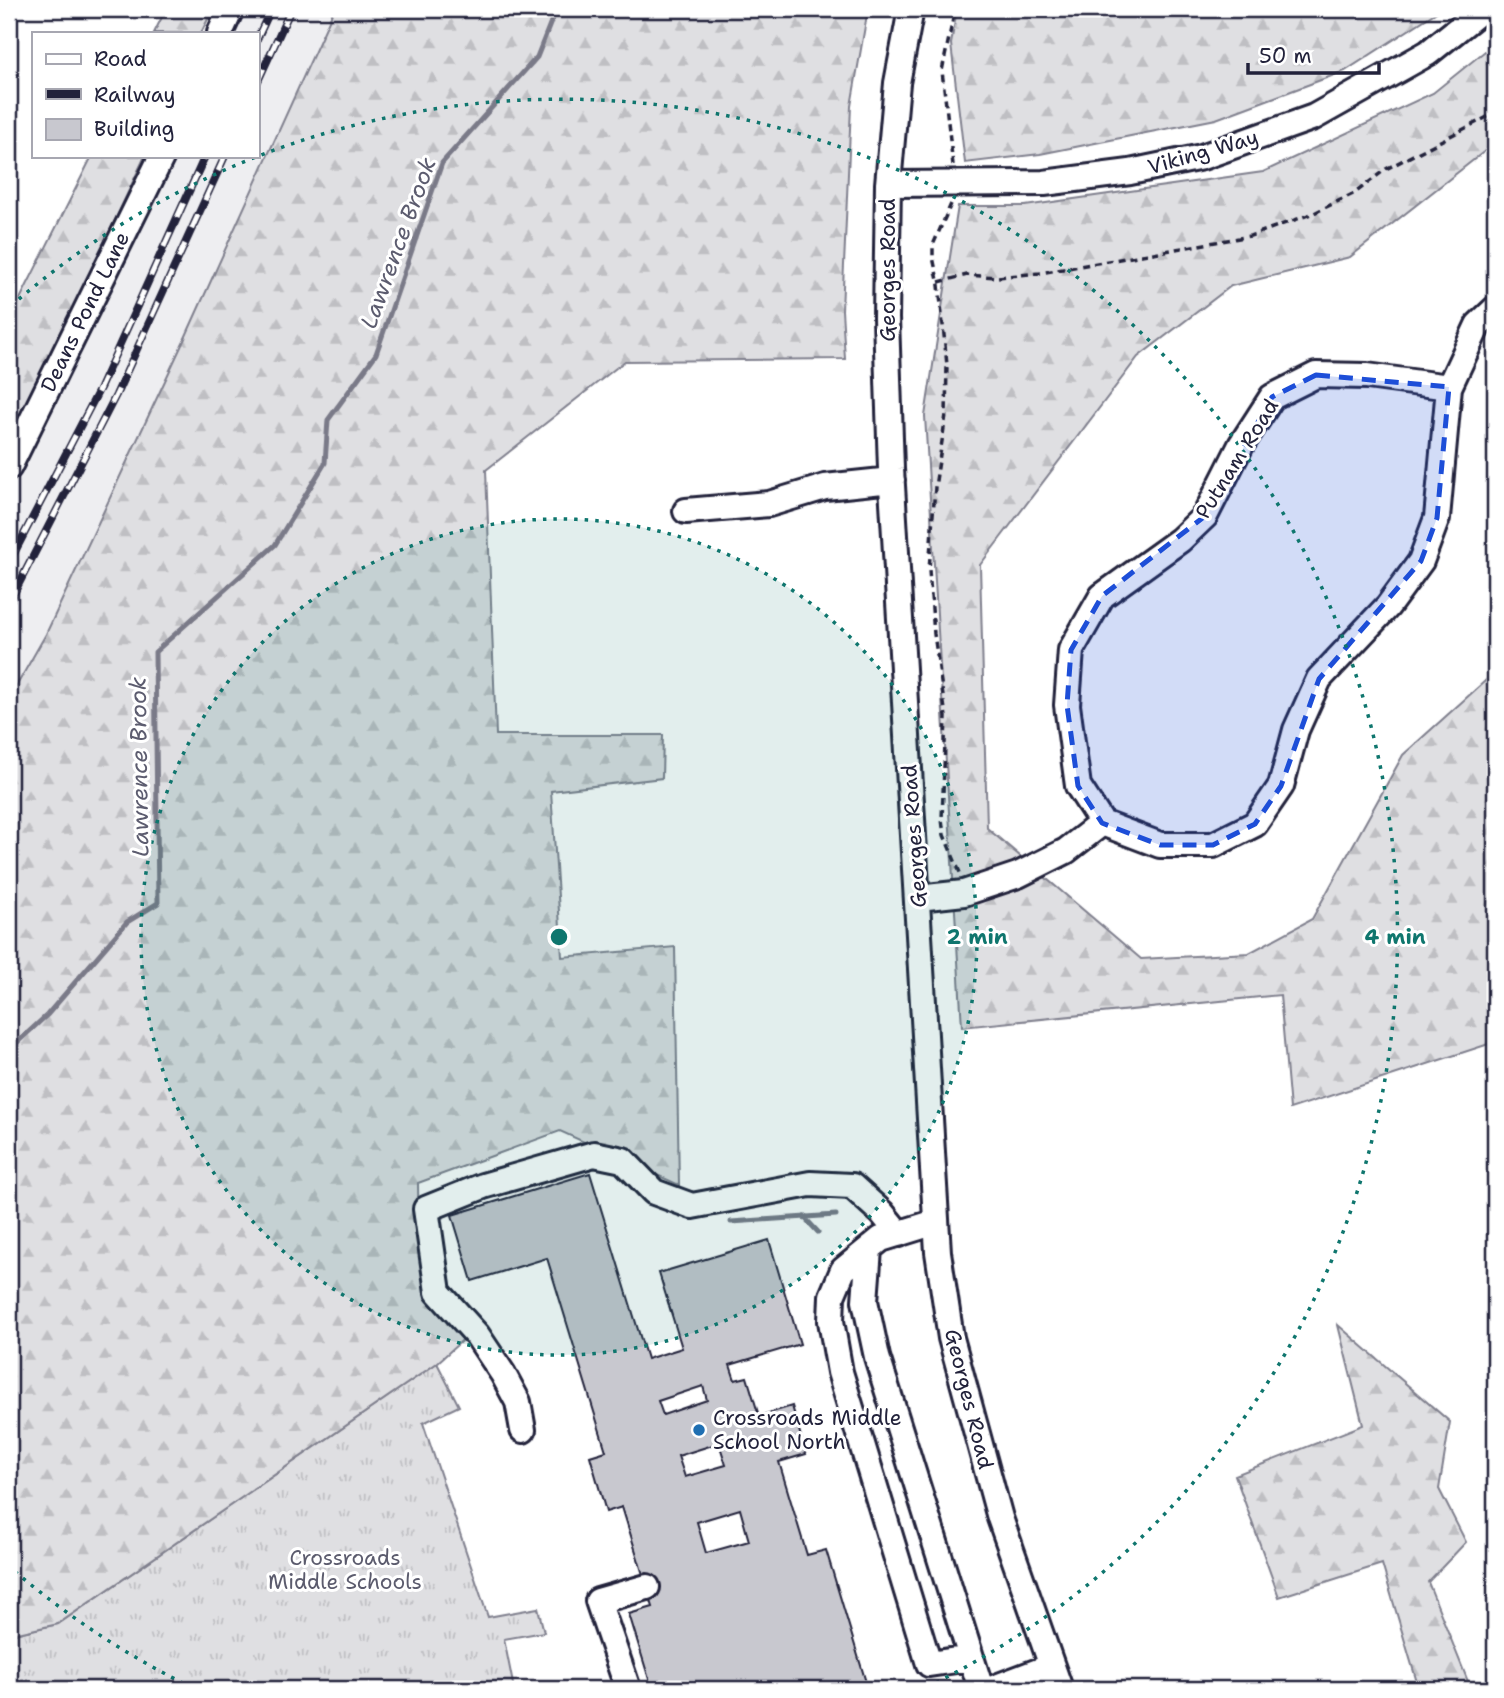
<svg xmlns="http://www.w3.org/2000/svg" width="1504" height="1698" viewBox="0 0 1504 1698" font-family="'Shantell Sans',sans-serif">
  <defs>
    <pattern id="grass-tufts" width="24" height="20" patternUnits="userSpaceOnUse" patternTransform="scale(1.75)"><rect width="24" height="20" fill="#dfdfe2"/><path d="M3 7l-1-3M5 7V3M7 7l1-3M15 17l-1-3M17 17v-4M19 17l1-3" fill="none" stroke="#bfbfc3"/></pattern>
    <pattern id="forest-firs" width="22" height="20" patternUnits="userSpaceOnUse" patternTransform="scale(1.75)"><rect width="22" height="20" fill="#dfdfe2"/><path d="M5 1l3.5 6h-7zM16 11l3.5 6h-7z" fill="#bfbfc3"/></pattern>
  </defs>
  <rect width="100%" height="100%" fill="#fff"/>
  <filter id="ink" filterUnits="userSpaceOnUse"><feTurbulence type="fractalNoise" baseFrequency=".0143" numOctaves="2"/><feDisplacementMap in="SourceGraphic" scale="14" xChannelSelector="R" yChannelSelector="G"/><feConvolveMatrix kernelMatrix="1 2 1 2 8 2 1 2 1" color-interpolation-filters="sRGB"/></filter>
  <g filter="url(#ink)">
    <path fill="#eeeef1" d="M234,9h100l-148,327 -140,298 -37,65v-212l21,-41 136,-290h91v-123h-35z"/>
    <path fill="url(#grass-tufts)" stroke="#80808e" stroke-width="2" d="M437,1363l22,43 -36,17 65,194 50,-9 6,24 -40,7 10,50h-505v-54l49,-11z"/>
    <path fill="url(#forest-firs)" stroke="#80808e" stroke-width="2" d="M166,9h47l-12,24h-47z
      M334,9h534l-17,97 -9,204 3,49 -220,2 -139,109 10,265h167l-1,43 -111,13 11,166 113,-10 4,238 -119,-54 -142,52 1,65 49,87 -31,28 -379,261 -49,11v-936l37,-65 140,-298z
      M957,9h484l-96,62 -129,48 -176,35 -75,9 -14,-119z
      M1495,43v100l-145,114 -119,29 -93,71 -158,208 7,263 154,131 108,-6 63,-34 91,-164 92,-83v370l-205,67 -10,-114 -318,32 -37,-611 33,-210h67l238,-34 170,-79z
      M92,156h53l-136,290v-125z
      M1338,1325l112,97 -11,67 27,53 -38,40 43,107h-52l-37,-125 -103,33 -44,-122 128,-50z"/>
    <g fill="none" stroke-linecap="round" stroke-linejoin="round">
      <path stroke="#7a7a88" stroke-width="5" d="M9,1050l38,-35 80,-93 31,-19 -3,-251 120,-107 50,-82 3,-43 48,-66 66,-191 95,-106 19,-48
        M804,1217l14,15
        M731,1222l105,-7"/>
    </g>
    <path fill="#c8c8cf" stroke="#22223b" stroke-width="2" fill-rule="evenodd" d="M590,1173l57,186 35,-11 -23,-75 110,-33 31,104 -70,21 5,15 12,-3 12,39 33,-10 14,48 -27,8 28,93 19,-5 42,139h-216l-23,-75 24,-7 -31,-100 -16,5 -16,-56 16,-5 -59,-193 -75,23 -20,-66zM703,1386l4,14 -44,15 -5,-14zM719,1443l7,22 -41,12 -7,-21zM740,1509l9,32 -43,12 -9,-31z"/>
    <g fill="none" stroke-linecap="round" stroke-linejoin="round">
      <g stroke="#22223b" stroke-width="30">
        <path id="minor" d="M911,9l-14,74 -9,101 -2,134 5,151 47,783 13,86 49,180 60,171
          M220,33l11,-24
          M888,184l156,-1 86,-11 72,-15 112,-40 114,-64 55,-44
          M1449,387l-82,-11 -51,-1 -44,22 -31,48 -36,71 -25,24 -78,56 -31,54 -4,55 11,81 24,37 58,22h53l42,-21 26,-38 15,-56 23,-51 69,-73 33,-45 16,-43 12,-131 29,-62 17,-16
          M9,467l153,-311
          M686,511l83,-7 56,-17 67,-7
          M918,898l46,-5 54,-18 48,-24 36,-28
          M936,1222l-55,17 -38,31 -11,26 -1,25 9,51 89,292 41,-6
          M869,1249l-4,52 12,56 104,332
          M523,1430l-5,-28 -15,-28 -26,-39 -39,-43 -12,-83 57,-23 111,-32 29,6 31,32 38,14 118,-22 42,2 30,27 17,21
          M628,1689l-30,-88 49,-14
          M991,1689l61,-23"/>
      </g>
      <path stroke="#22223b" stroke-width="3.5" stroke-dasharray="7 5" stroke-linecap="butt" d="M953,165l-11,-94 13,-62
        M951,204l-18,41v12l6,28 8,80 -1,50 -11,72 -6,83 5,64 12,83 -4,102 2,16 17,40
        M939,282l28,-7 31,2 42,-4 210,-37 64,-23 41,-20 31,-24 109,-56"/>
      <use href="#minor" stroke="#fff" stroke-width="24"/>
      <g stroke="#22223b" stroke-width="8">
        <path id="rail" d="M257,39l14,-30
          M257,83l34,-74
          M9,563l91,-175 105,-232
          M9,603l107,-208 109,-239"/>
      </g>
      <use href="#rail" stroke="#fff" stroke-width="5" stroke-dasharray="16" stroke-linecap="butt"/>
    </g>
  </g>
  <path fill="#1d4ed8" fill-opacity="0.2" stroke="#1d4ed8" stroke-width="5" stroke-dasharray="14 9" stroke-linejoin="round" d="M1316,375l133,12 -12,131 -16,43 -102,118 -38,107 -26,38 -42,21h-53l-58,-22 -24,-37 -11,-81 4,-55 31,-54 103,-80 67,-119z"/>
  <circle cx="559" cy="937" r="418" fill="#0f766e" fill-opacity=".12"/>
  <g fill="none" stroke="#0f766e" stroke-width="3.5" stroke-dasharray="3.5 7">
    <circle cx="559" cy="937" r="418"/>
    <path d="M193 1688A836 836 0 0 1 11 1568M11 306A836 836 0 1 1 925 1688"/>
  </g>
  <circle fill="#1f6fb2" stroke="#fff" stroke-width="2.5" cx="699" cy="1430" r="7"/>
  <g text-anchor="middle" dominant-baseline="central" stroke-width="6" stroke-linejoin="round" paint-order="stroke">
    <g font-size="21" fill="#22223b" stroke="#fff">
      <text transform="translate(1203 152) rotate(-16)">Viking Way</text>
      <text transform="translate(888 270) rotate(-90)">Georges Road</text>
      <text transform="translate(85 312) rotate(-64)">Deans Pond Lane</text>
      <text transform="translate(1237 459) rotate(-58)">Putnam Road</text>
      <text transform="translate(914 836) rotate(-94)">Georges Road</text>
      <text transform="translate(969 1399) rotate(76)">Georges Road</text>
    </g>
    <g font-size="21" fill="#22223b" stroke="#fff" text-anchor="start">
      <text x="713" y="1418">Crossroads Middle<tspan x="713" dy="24">School North</tspan></text>
    </g>
    <g font-size="21" fill="#5b5b6d" stroke="#fff">
      <text x="345" y="1558">Crossroads<tspan x="345" dy="24">Middle Schools</tspan></text>
    </g>
    <g font-size="23" font-style="italic" fill="#5c5c6f" stroke="#fff">
      <text transform="translate(398 243) rotate(-70)">Lawrence Brook</text>
      <text transform="translate(139 767) rotate(-91)">Lawrence Brook</text>
    </g>
  </g>
  <circle cx="559" cy="937" r="10" fill="#0f766e" stroke="#fff" stroke-width="3.5"/>
  <g font-size="21" text-anchor="middle" font-weight="bold" fill="#0f766e" stroke="#fff" stroke-width="6" stroke-linejoin="round" paint-order="stroke">
    <text x="977" y="944">2 min</text>
    <text x="1395" y="944">4 min</text>
  </g>
  <rect width="1504" height="1698" fill="none" stroke="#fff" stroke-width="35"/>
  <rect x="18" y="18" width="1469" height="1663" fill="none" stroke="#22223b" stroke-width="2.5" filter="url(#ink)"/>
  <rect x="32" y="32" width="228" height="126" fill="#ffffff" stroke="#a7a7b1" stroke-width="2"/>
  <rect x="46" y="54" width="35" height="10" fill="#ffffff" stroke="#a7a7b1" stroke-width="2"/>
  <text x="94" y="66" font-size="21" fill="#22223b">Road</text>
  <rect x="46" y="89" width="35" height="10" fill="#22223b" stroke="#a7a7b1" stroke-width="2"/>
  <text x="94" y="102" font-size="21" fill="#22223b">Railway</text>
  <rect x="46" y="119" width="35" height="21" fill="#c8c8cf" stroke="#a7a7b1" stroke-width="2"/>
  <text x="94" y="136" font-size="21" fill="#22223b">Building</text>
  <path d="M1248 63v10h131v-10" fill="none" stroke="#22223b" stroke-width="3.5"/>
  <text x="1259" y="63" font-size="21" fill="#22223b" stroke="#ffffff" stroke-width="5" paint-order="stroke">50 m</text>
</svg>
